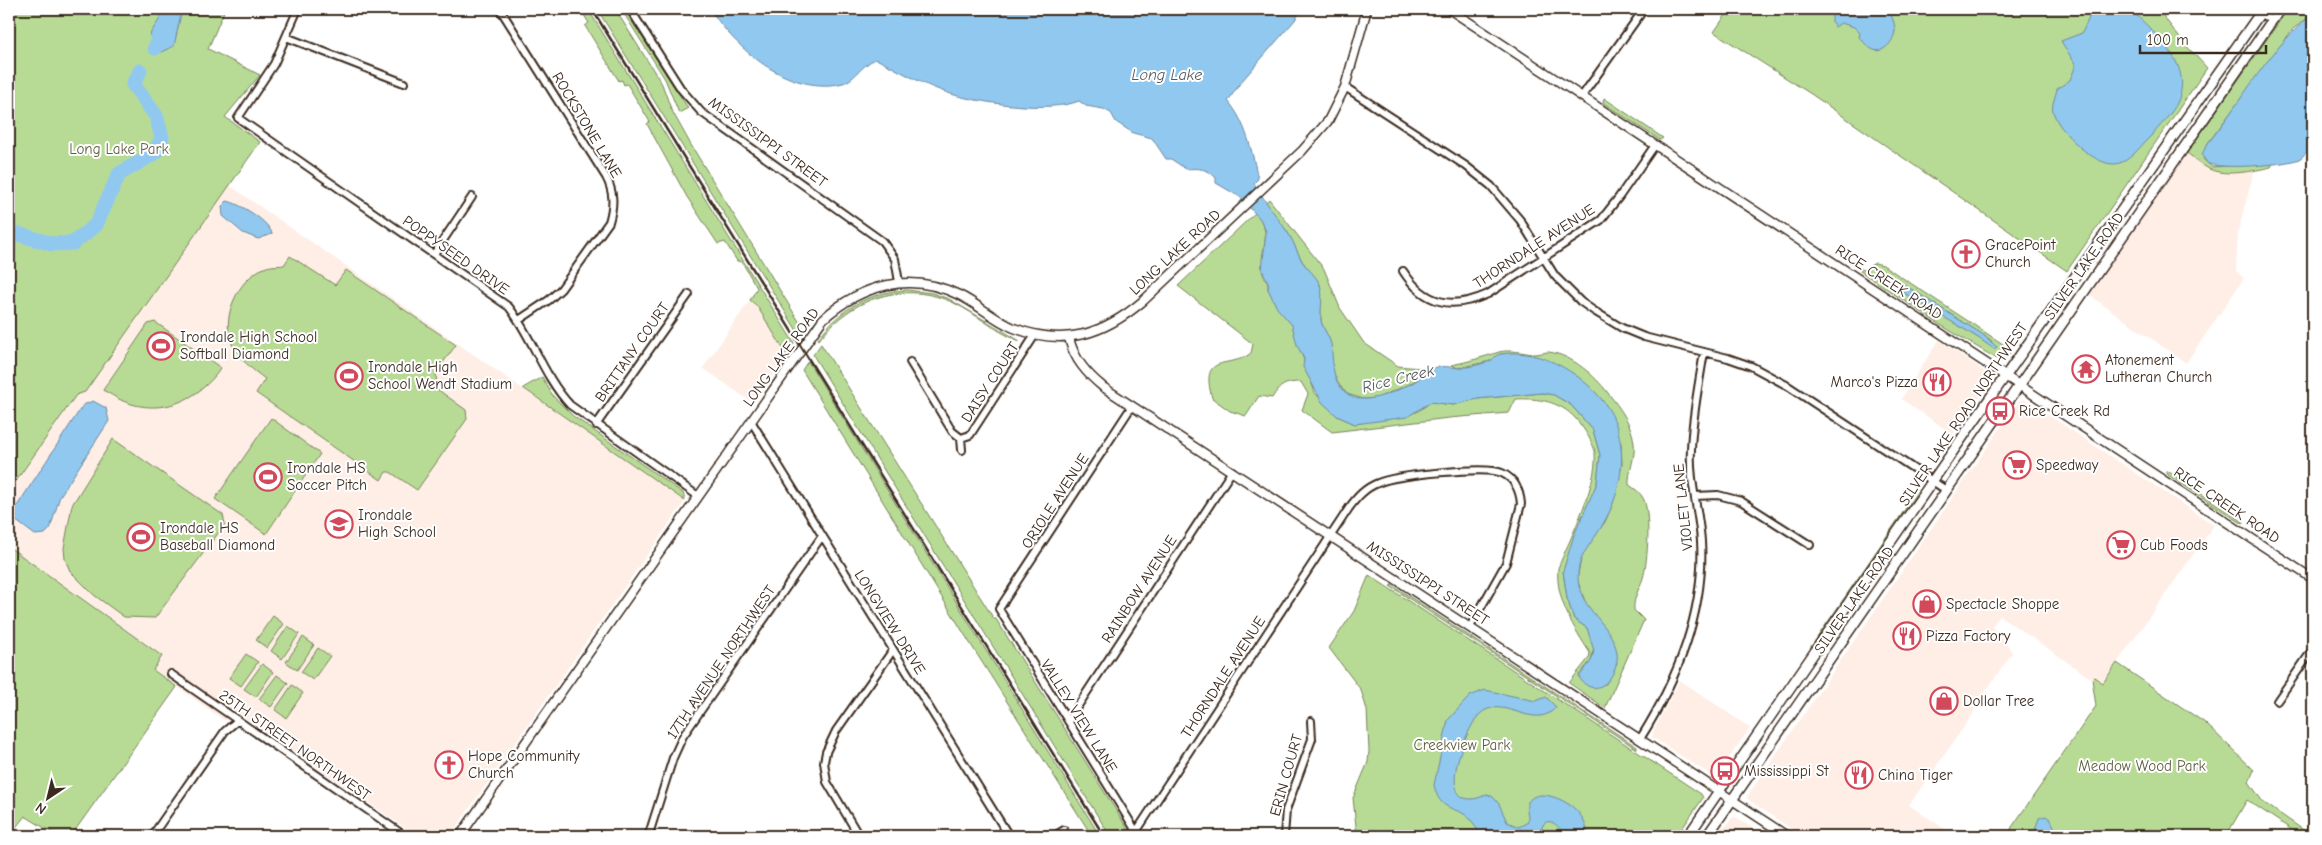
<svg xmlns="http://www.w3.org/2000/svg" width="2322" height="845" viewBox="0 0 2322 845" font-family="'Comic Neue',sans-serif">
  <rect width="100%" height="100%" fill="#fff"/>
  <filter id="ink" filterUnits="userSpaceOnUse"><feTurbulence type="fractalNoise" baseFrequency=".02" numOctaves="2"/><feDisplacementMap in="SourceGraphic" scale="10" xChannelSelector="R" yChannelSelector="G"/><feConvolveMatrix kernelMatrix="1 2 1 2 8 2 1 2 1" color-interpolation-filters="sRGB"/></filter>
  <g filter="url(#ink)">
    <path fill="#feeee6" d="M2187,153l23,16 10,3 34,-1 -16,61 -2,39 8,7 -58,85 -98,-69z
      M229,185l456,316 -235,335h-33l-173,-119 -11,-1 -8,5 -72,-52 9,-14 -153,-108v-68l8,2 59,-86 9,-4z
      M750,300l7,6 30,49 -34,48 -50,-35z
      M1939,340l51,35 2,5 -39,54 -52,-35z
      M2024,399l190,126 -111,158 -11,-4 -93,-64 -7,12 13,13 7,13 -31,45 -3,-1 -5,17 -64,91 46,31h-153l-56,-38 273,-397z
      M1680,680l70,48 -35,50 -63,-41 1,-5z
      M1733,817l4,1 27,18h-50l8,-11 3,2z"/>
    <path fill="#b7db95" stroke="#79825a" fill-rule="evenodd" d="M9,9h216l-17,40 52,26 -35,42 35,25 -175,250 -9,3 -60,86 -7,-2z
      M580,9h8l206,334 -7,12 -30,-49 -7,-6 7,-12 -15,-26 -5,-1 -12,-19 -7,2 -31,-47 -40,-73 3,-2 -23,-38 -3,1 -2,-5 -3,1 -34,-55 4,-3z
      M597,9h18l47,75 9,25 20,36 112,183 -4,6z
      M621,9h3l64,99 -9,5 -14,-34z
      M1730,9h428l24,32 25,27 -140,203 -256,-177 -97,-62z
      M2288,9h18l7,5 -20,15 -85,114 -5,16 9,8 61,-4 -2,4c-17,4 -45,10 -62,2 -8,-4 -15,-11 -22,-16z
      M1604,98l59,40 -3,2 -57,-37z
      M1269,199l55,70 16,39 24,35 34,23 33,3 -21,15 -33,14 -14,1 -16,-5 -9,-11 -6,-13 -2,-28 -9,-20 -1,-38 -18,-23 -14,-28 -23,-30z
      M1256,212c18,27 4,32 6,58 1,8 7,11 6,19l24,36 23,68 22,23 18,8 62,-12 14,-10 22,3 24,-6 65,-6 12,2 17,10 22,25 7,25 -3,28 -34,88 4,27 7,21 13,9 7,18 -3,15 -12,14c5,13 15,11 27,9l11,-21 -30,-56 -10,-28 5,-25 23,-32 8,-19 9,-39 -1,-21 -59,-76 -28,-11 -21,-2h-12l-10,7 -33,7 -7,-3c17,-3 32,-8 48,-13 11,-3 24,1 35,2 5,0 10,-2 15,-2 23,3 46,24 59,41 12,15 24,31 26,50 2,15 -6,28 -5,42 5,3 11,7 14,13 8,14 5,63 0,80 -4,12 -10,20 -9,32l10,10 -39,88 -36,-25 20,-25 1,-5c-16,-25 -35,-54 -32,-85 11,-27 44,-92 36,-120 -4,-10 -11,-21 -18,-29 -16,-18 -38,-21 -60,-20l-7,14 -60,5 -117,14 -30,-22 6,-16 -7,-12c-16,0 -21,3 -29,16l-13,-2 -13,20 -16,-5 -18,-13c-13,-47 18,-28 39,-45l2,-9 -75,-58z
      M290,256l45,29 11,-15 110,75 -20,27 1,17 29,21 1,9 -50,71 -27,-18h-4l-5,8 -125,-87 9,-14c-12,-9 -25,-19 -32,-33 -14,-26 5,-68 31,-78 6,-3 14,-2 20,-3z
      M1875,263l8,2 129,85 -10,12 -63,-38 -79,-53v-3l3,2zM1881,270l110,70 3,8 -107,-68z
      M907,290l25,3 17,6 71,42c-25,-9 -43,-27 -66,-38 -49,-23 -103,-6 -135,37l-1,-1c22,-31 52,-47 89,-49z
      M155,322l66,46c-22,32 -60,49 -98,33 -7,-3 -14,-8 -20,-11l45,-66z
      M821,344l173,275h2l136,217h-22l-297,-481z
      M808,361l292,475h-8l-124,-196 -166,-270z
      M542,377l11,19 20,20 110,77 2,8 -162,-113z
      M271,418l49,36 -54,80 -51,-35z
      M113,439l110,76 2,9 -70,94 -31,-1 -30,-22 -24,-24 -5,-12 -1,-11 8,-43z
      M2166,470l79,53 -5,-1 -72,-47z
      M1919,489v5l-106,153 -3,1z
      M9,547l153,109 -9,14 24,17 -106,149h-13l-33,-20 -16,20z
      M1369,575l332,219 2,4 -26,38h-320l-4,-38 15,-36 1,-11 -2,-41 -6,-20 -32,-42 25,-37z
      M1392,585l245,162v2l-247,-163z
      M273,616l11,8 -17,24 -11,-8z
      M288,626l11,8 -17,25 -11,-8z
      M303,637l11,8 -17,25 -11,-8z
      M318,648l12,8 -17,24 -12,-8z
      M246,654l12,8 -17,24 -12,-8z
      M2117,663l88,60 49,47 -5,12 14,20 49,34h-11l-54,-36 -21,36h-126l-6,-3 -12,3h-74l4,-9 84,-121 -4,-27 2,-2 9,6z
      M262,664l11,8 -17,25 -12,-8z
      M277,675l11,8 -17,24 -12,-8z
      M292,685l11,8 -17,25 -11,-8z"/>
    <path fill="#91c8f0" stroke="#6f899c" d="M162,9h20l-8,37 -13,6 -10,-13 -1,-5 11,-17z
      M710,9h591l-6,11 -54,62 -13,19c18,21 24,50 30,78l-4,4c10,18 23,33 34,50 6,9 9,19 14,28 5,8 15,15 18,24 4,10 0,24 1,35 1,8 8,15 10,24 3,19 -1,38 18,51 16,11 45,-3 61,-11 8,-3 14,-11 21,-15 11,-5 21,-1 29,-1 9,-1 23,-4 30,-7 4,-2 5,-6 11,-7 40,-7 86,22 107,54 22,35 15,83 -5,116 -10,19 -26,31 -25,54 1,32 35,46 39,75 3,23 -22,50 -38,24l12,-16 3,-10 -7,-23 -13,-9 -7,-21 -4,-27 11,-36 23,-52 3,-28 -7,-25 -22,-25 -17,-10 -12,-2 -65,6 -24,6 -22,-3 -24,15 -52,7 -18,-8 -15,-14 -19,-35 1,-8 -7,-14 -5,-20 -15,-17 -9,-19 1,-5 -7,-14 4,-39 -6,-12 -20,-22 -24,-14v-5c-9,-10 -17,-10 -30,-9l-15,-10h-5l-14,-21 -19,-5 -17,-11 -5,-9 -8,-4 -17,-3 -7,-5c-29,12 -104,2 -134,-9 -24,-8 -46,-22 -69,-33 -15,5 -21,23 -37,25 -53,9 -103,-35 -129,-75z
      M1827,9h62c2,6 5,12 6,19 1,10 -10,26 -21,22 -6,-2 -11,-9 -15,-13l1,-4 -6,-6 -13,-4 -6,4 -3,-5v-7z
      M2093,9h37c23,23 64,54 48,92 -5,12 -19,26 -28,36 -11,10 -20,26 -36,27 -20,1 -57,-34 -61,-53 -2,-6 3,-16 4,-22l13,-9 6,-15 -15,-24 21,-8z
      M2313,14v133c-7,3 -8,9 -14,12 -13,6 -81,11 -92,4l-5,-9 6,-11c35,-43 60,-94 105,-129z
      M227,201c12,2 43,21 45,33l-14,5 -15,-6 -20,-17 -1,-10z
      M1879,269l103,65 15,13 -3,2c-37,-28 -82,-45 -117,-77z
      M93,401l13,7 3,13 -49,75 -10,33 -5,5 -10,1 -20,-15v-11l68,-104z
      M1485,690l51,11 10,-4 10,10c-21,26 -54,-14 -76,7 -13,12 -44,87 -8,85 5,0 11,-3 15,-5l6,3 6,7 8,18 12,5 9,-5c1,-7 -3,-13 0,-20 10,-16 40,-1 49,9 7,7 9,16 12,25h-24c-3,-6 -15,-21 -22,-11 -2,4 -2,8 -5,11h-57c-4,-5 -6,-12 -11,-17 -13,-14 -30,-5 -36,-34l14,-65 22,-24z
      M2046,816l5,4 7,16h-25l6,-18z"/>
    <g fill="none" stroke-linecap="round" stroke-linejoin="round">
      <path stroke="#91c8f0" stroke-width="15" d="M155,48l18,-39
        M9,236l9,-2 34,10 21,-1 23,-18 23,-51 36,-21 7,-16 -6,-21 -23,-32 7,-13"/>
      <g stroke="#3b2a1e" stroke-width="10">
        <path id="minor" d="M298,9l-24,55 -36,54 271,189c24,31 34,69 61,98l128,91
          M500,9l106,168c8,15 8,28 3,45l-48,67 -12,11 -30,20
          M630,9l51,80 20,23 181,129 13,18 4,23
          M2253,9l19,12
          M286,37l118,46
          M1345,87l121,79 25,20 29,34 35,56 26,26 13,9 28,17 22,9 84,21 23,8 37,20 158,104
          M1582,96l62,-87
          M434,254l38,-57
          M1403,271c22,34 49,39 85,23l113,-74 18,-23 36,-52
          M910,362l42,69 9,7 9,-3 65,-100
          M1132,406l-133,203 140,227
          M751,421l258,415
          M596,425l93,-131
          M961,438l1,12
          M1695,496l23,-1 23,6 69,44
          M171,674l234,162
          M2277,701l36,-52
          M1068,721l164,-250
          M1640,739c37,-59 65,-128 61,-198 -2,-30 -12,-61 -10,-91 1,-33 8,-66 13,-98
          M1136,832l213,-324c8,-11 16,-20 29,-25 17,-8 108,-17 124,-10 13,6 18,18 19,31l-15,59 -36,64
          M152,836l73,-105 12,-10
          M645,836l4,-2 24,-76 10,-22 139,-200
          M859,836l-32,-54 -3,-20 2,-10 10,-21 57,-81
          M1054,836l10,-6
          M1284,836l2,-26 26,-71 -1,-18"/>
      </g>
      <g stroke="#3b2a1e" stroke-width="11">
        <path id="tertiary" d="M1449,9l864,570
          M1069,338c5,21 17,35 34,49l684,449
          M460,836l363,-517c38,-34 87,-48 136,-24 19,9 35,25 55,33 50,19 89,7 129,-27l159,-150 26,-30 17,-34 22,-78"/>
      </g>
      <g stroke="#3b2a1e" stroke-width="12">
        <path id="secondary" d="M1688,836l281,-408 294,-419
          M1707,836l573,-827"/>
      </g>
      <use href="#minor" stroke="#fff" stroke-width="6"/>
      <use href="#tertiary" stroke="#fff" stroke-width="8"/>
      <use href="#secondary" stroke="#fff" stroke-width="9"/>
      <path stroke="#3b2a1e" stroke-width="2.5" d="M592,9l512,827"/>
    </g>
  </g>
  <defs>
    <g id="church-ring" transform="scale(1.4375)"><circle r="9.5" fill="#fff" stroke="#d1495b" stroke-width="1.5"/><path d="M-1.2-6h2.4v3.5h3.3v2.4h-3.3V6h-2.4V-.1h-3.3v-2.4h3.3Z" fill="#d1495b"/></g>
    <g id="stadium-ring" transform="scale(1.4375)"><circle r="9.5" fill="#fff" stroke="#d1495b" stroke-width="1.5"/><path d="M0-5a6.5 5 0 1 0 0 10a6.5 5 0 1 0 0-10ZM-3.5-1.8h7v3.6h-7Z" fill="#d1495b"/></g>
    <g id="temple-ring" transform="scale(1.4375)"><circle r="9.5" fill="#fff" stroke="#d1495b" stroke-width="1.5"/><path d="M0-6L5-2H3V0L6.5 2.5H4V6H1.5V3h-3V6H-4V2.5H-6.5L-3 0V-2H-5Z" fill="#d1495b"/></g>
    <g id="restaurant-ring" transform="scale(1.4375)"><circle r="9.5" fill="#fff" stroke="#d1495b" stroke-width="1.5"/><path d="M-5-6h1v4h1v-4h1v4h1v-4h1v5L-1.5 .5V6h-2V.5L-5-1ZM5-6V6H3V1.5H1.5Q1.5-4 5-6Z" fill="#d1495b"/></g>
    <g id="bus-ring" transform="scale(1.4375)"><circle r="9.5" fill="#fff" stroke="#d1495b" stroke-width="1.5"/><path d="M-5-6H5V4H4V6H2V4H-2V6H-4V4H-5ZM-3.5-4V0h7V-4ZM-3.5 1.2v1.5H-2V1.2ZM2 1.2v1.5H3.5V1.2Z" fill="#d1495b"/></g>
    <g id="supermarket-ring" transform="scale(1.4375)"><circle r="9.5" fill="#fff" stroke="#d1495b" stroke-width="1.5"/><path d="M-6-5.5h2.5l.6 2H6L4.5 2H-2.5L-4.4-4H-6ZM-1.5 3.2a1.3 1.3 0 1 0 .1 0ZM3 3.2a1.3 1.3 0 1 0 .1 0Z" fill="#d1495b"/></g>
    <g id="school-ring" transform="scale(1.4375)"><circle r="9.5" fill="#fff" stroke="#d1495b" stroke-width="1.5"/><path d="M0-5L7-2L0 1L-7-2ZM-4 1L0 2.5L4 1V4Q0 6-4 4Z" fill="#d1495b"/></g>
    <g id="shop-ring" transform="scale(1.4375)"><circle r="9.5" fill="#fff" stroke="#d1495b" stroke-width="1.5"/><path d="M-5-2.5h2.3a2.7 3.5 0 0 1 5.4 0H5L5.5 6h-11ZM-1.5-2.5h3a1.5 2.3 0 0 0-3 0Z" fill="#d1495b"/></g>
  </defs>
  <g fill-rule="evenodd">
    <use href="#church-ring" x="1966" y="254"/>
    <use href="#stadium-ring" x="161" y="346"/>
    <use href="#temple-ring" x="2086" y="369"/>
    <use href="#stadium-ring" x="349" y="376"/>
    <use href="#restaurant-ring" x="1937" y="382"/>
    <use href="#bus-ring" x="2000" y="411"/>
    <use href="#supermarket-ring" x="2017" y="465"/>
    <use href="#stadium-ring" x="268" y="477"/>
    <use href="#school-ring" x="339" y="524"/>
    <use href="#stadium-ring" x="141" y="537"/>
    <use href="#supermarket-ring" x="2121" y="545"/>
    <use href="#shop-ring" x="1927" y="604"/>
    <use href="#restaurant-ring" x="1907" y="636"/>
    <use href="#shop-ring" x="1944" y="701"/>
    <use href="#church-ring" x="449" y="765"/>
    <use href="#bus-ring" x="1725" y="771"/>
    <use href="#restaurant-ring" x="1859" y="775"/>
  </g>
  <g text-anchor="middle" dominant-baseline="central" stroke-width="4" stroke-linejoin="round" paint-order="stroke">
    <g font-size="15" fill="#3b2a1e" stroke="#fff">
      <text transform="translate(587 125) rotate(59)">ROCKSTONE LANE</text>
      <text transform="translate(768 142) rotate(36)">MISSISSIPPI STREET</text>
      <text transform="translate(1534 246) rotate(-33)">THORNDALE AVENUE</text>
      <text transform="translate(1175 252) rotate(-43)">LONG LAKE ROAD</text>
      <text transform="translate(456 255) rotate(35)">POPPYSEED DRIVE</text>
      <text transform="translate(2084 266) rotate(-55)">SILVER LAKE ROAD</text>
      <text transform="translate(1889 282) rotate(33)">RICE CREEK ROAD</text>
      <text transform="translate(632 352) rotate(-55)">BRITTANY COURT</text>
      <text transform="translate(781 357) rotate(-54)">LONG LAKE ROAD</text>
      <text transform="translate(990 382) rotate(-57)">DAISY COURT</text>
      <text transform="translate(1963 414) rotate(-56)">SILVER LAKE ROAD NORTHWEST</text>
      <text transform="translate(1055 501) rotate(-57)">ORIOLE AVENUE</text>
      <text transform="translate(2227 505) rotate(34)">RICE CREEK ROAD</text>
      <text transform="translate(1683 507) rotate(-96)">VIOLET LANE</text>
      <text transform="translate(1428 583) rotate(33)">MISSISSIPPI STREET</text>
      <text transform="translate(1139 589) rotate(-57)">RAINBOW AVENUE</text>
      <text transform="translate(1854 600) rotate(-55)">SILVER LAKE ROAD</text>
      <text transform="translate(890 622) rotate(58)">LONGVIEW DRIVE</text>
      <text transform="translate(721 662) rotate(-56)">17TH AVENUE NORTHWEST</text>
      <text transform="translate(1223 677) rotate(-57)">THORNDALE AVENUE</text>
      <text transform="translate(1079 716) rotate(58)">VALLEY VIEW LANE</text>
      <text transform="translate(295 745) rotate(35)">25TH STREET NORTHWEST</text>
      <text transform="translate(1286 775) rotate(-74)">ERIN COURT</text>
    </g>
    <g font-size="15" fill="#605f42" stroke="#fff">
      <text x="119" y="149">Long Lake Park</text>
      <text x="1462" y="745">Creekview Park</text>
      <text x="2142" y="766">Meadow Wood Park</text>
    </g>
    <g font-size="15" fill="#3b2a1e" stroke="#fff" text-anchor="start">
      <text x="1985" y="245">GracePoint<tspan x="1985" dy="17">Church</tspan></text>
      <text x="180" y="337">Irondale High School<tspan x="180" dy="17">Softball Diamond</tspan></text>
      <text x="2105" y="360">Atonement<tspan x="2105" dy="17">Lutheran Church</tspan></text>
      <text x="368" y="367">Irondale High<tspan x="368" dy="17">School Wendt Stadium</tspan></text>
      <text x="1918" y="382" text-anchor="end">Marco's Pizza</text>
      <text x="2019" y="411">Rice Creek Rd</text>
      <text x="2036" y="465">Speedway</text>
      <text x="287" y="468">Irondale HS<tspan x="287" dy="17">Soccer Pitch</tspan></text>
      <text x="358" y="515">Irondale<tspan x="358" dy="17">High School</tspan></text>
      <text x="160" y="528">Irondale HS<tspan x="160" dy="17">Baseball Diamond</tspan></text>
      <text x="2140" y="545">Cub Foods</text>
      <text x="1946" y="604">Spectacle Shoppe</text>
      <text x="1926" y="636">Pizza Factory</text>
      <text x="1963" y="701">Dollar Tree</text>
      <text x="468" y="756">Hope Community<tspan x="468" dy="17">Church</tspan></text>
      <text x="1744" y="771">Mississippi St</text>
      <text x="1878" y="775">China Tiger</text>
    </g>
    <g font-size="16" font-style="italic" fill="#55595d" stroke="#fff">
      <text x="1167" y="75">Long Lake</text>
      <text transform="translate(1398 379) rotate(-14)">Rice Creek</text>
    </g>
  </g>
  <rect width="2322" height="845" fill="none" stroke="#fff" stroke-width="30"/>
  <rect x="15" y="15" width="2292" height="815" fill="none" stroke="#3b2a1e" stroke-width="2" filter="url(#ink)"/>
  <g transform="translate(48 798) rotate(215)" stroke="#ffffff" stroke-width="4" paint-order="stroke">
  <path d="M0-4L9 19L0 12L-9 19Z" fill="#3b2a1e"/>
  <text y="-8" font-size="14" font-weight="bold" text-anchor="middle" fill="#3b2a1e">N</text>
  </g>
  <path d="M2140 45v8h126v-8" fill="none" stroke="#3b2a1e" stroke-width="2.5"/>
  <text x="2147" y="45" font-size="15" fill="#3b2a1e" stroke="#ffffff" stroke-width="4" paint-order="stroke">100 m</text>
</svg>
